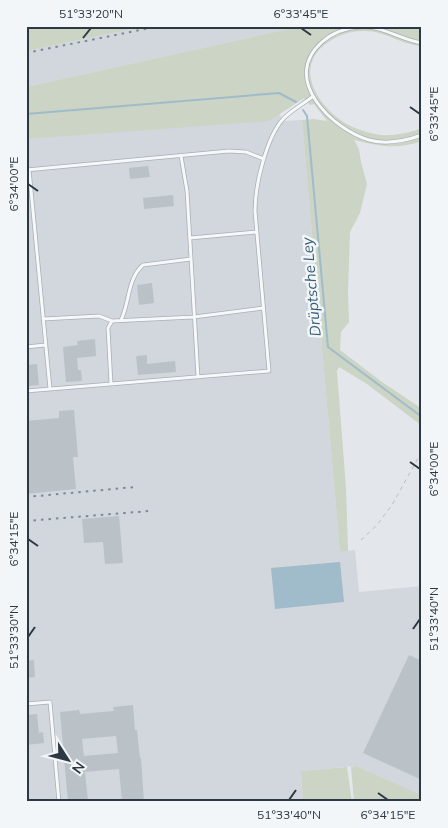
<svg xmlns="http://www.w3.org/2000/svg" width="448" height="828" viewBox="0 0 448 828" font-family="Mulish,sans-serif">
  <rect width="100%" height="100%" fill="#e3e7eb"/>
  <path fill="#d1d7dd" d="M147,26h155l-276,61v-36z
    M266,100l19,21 17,-1 38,432 15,-2 4,42 63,-6v209l-66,-29 -55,5 2,31h-277v-663l79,-7z"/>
  <path fill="#cbd4c5" d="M26,26h121l-121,25z
    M302,26h120v20c-21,-1 -38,-16 -59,-15 -13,0 -25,4 -36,12 -34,24 -10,62 18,80 10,6 24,10 36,12 13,1 28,-2 41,-7v13c-26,9 -43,5 -68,-1l5,9 2,13 6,22 -7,29 -10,19 -2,61 1,29 -8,10 -1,18 42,32 36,24 4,4v16l-55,-42 -28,-17 -2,4 9,117 2,63 -8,1 -38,-432 12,-1 13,2 -13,-17 -4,1 -6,-7 -35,23 -243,18v-52z
    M356,766l66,29v7h-68l-3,-35z
    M347,767l5,35h-49l-2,-31z"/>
  <path fill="#a0bbc9" d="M340,562l4,40 -69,7 -4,-41z"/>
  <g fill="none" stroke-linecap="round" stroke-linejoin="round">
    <path stroke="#a0bbc9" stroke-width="2" d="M303,110l4,6 21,231 94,70
      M26,114l253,-21 17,9"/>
  </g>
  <path fill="#bbc2c7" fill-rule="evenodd" d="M148,166l2,11 -20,2 -1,-11z
    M173,195l1,11 -30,3 -1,-11z
    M152,283l2,20 -15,2 -2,-20z
    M95,339l1,17 -19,2 1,12h3l1,11 -16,1 -3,-35 15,-2 -1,-4z
    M147,355v9l28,-3 1,11 -38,3 -2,-19z
    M37,364l2,21 -11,1 -1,-21z
    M74,410l4,47h-5l3,32 -50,5v-73l33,-3v-7z
    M119,516l4,47 -18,1 -2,-22 -19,1 -2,-24z
    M409,655l13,6v119l-59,-27z
    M34,660l1,17 -9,1v-17z
    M133,705l2,25h2l3,28h1l3,44h-22l-3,-33 -34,3 3,30h-20l-8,-90 19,-2 1,4 34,-3 -1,-4zM116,736l2,17 -34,3 -2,-17z
    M37,714l2,19 4,-1 1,11 -18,2v-30z"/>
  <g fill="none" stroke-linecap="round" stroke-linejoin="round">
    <g stroke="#a8afb5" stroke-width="4.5">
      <path id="lane" d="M422,43c-21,-3 -41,-18 -62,-16 -14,1 -28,6 -38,15 -42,37 10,87 47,98 18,5 36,1 53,-5
        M181,156l6,35 11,186
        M29,169l21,220
        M26,170l203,-19 17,1 18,7
        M190,238l67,-6
        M43,319l56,-3 13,5
        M121,320c9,-18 6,-41 22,-55l48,-6
        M26,347l19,-2
        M111,384l-3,-56 4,-7 82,-4 69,-9
        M26,391l243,-20 -14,-160c0,-25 11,-74 29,-93 8,-8 19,-14 28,-21
        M26,704l24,-2 9,100"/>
    </g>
    <path stroke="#b9bec2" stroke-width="1" stroke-dasharray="4 4" stroke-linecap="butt" d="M361,540l16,-15 15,-20 30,-54"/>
    <use href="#lane" stroke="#f6f8f9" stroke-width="3"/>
    <path stroke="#7d8994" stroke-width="2" stroke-dasharray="2.5 5" stroke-linecap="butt" d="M26,53l134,-27
      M26,497l109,-10
      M26,521l123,-10"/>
  </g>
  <path fill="none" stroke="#2c3842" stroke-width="2" d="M301,28l10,7M83,38l8,-10M410,107l10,7M28,184l10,7M410,462l10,7M28,539l10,7M413,629l7,-10M28,637l7,-10M378,793l10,7M289,800l7,-10"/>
  <g text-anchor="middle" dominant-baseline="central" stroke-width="5" stroke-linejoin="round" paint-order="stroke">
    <g font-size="15" font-style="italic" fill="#375d75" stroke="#f3f6f8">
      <text transform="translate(311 287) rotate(-95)">Drüptsche Ley</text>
    </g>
  </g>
  <rect width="448" height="828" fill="none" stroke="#f3f6f8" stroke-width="55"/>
  <g transform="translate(68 760) rotate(126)" stroke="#f3f6f8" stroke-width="4" paint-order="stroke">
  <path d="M0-4L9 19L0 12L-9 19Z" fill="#2c3842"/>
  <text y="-8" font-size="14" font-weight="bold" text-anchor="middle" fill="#2c3842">N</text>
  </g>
  <rect x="28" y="28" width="392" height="772" fill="none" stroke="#2c3842" stroke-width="2"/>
  <g font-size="12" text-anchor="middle" fill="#2c3842">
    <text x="91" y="18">51°33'20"N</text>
    <text x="301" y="18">6°33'45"E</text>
    <text transform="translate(434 114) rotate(-90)" y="4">6°33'45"E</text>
    <text transform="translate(14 184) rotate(-90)" y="4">6°34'00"E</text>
    <text transform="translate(434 469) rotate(-90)" y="4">6°34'00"E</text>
    <text transform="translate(14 539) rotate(-90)" y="4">6°34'15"E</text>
    <text transform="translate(434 619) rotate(-90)" y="4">51°33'40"N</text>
    <text transform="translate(14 637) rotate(-90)" y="4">51°33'30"N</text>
    <text x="289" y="819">51°33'40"N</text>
    <text x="388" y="819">6°34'15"E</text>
  </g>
</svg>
